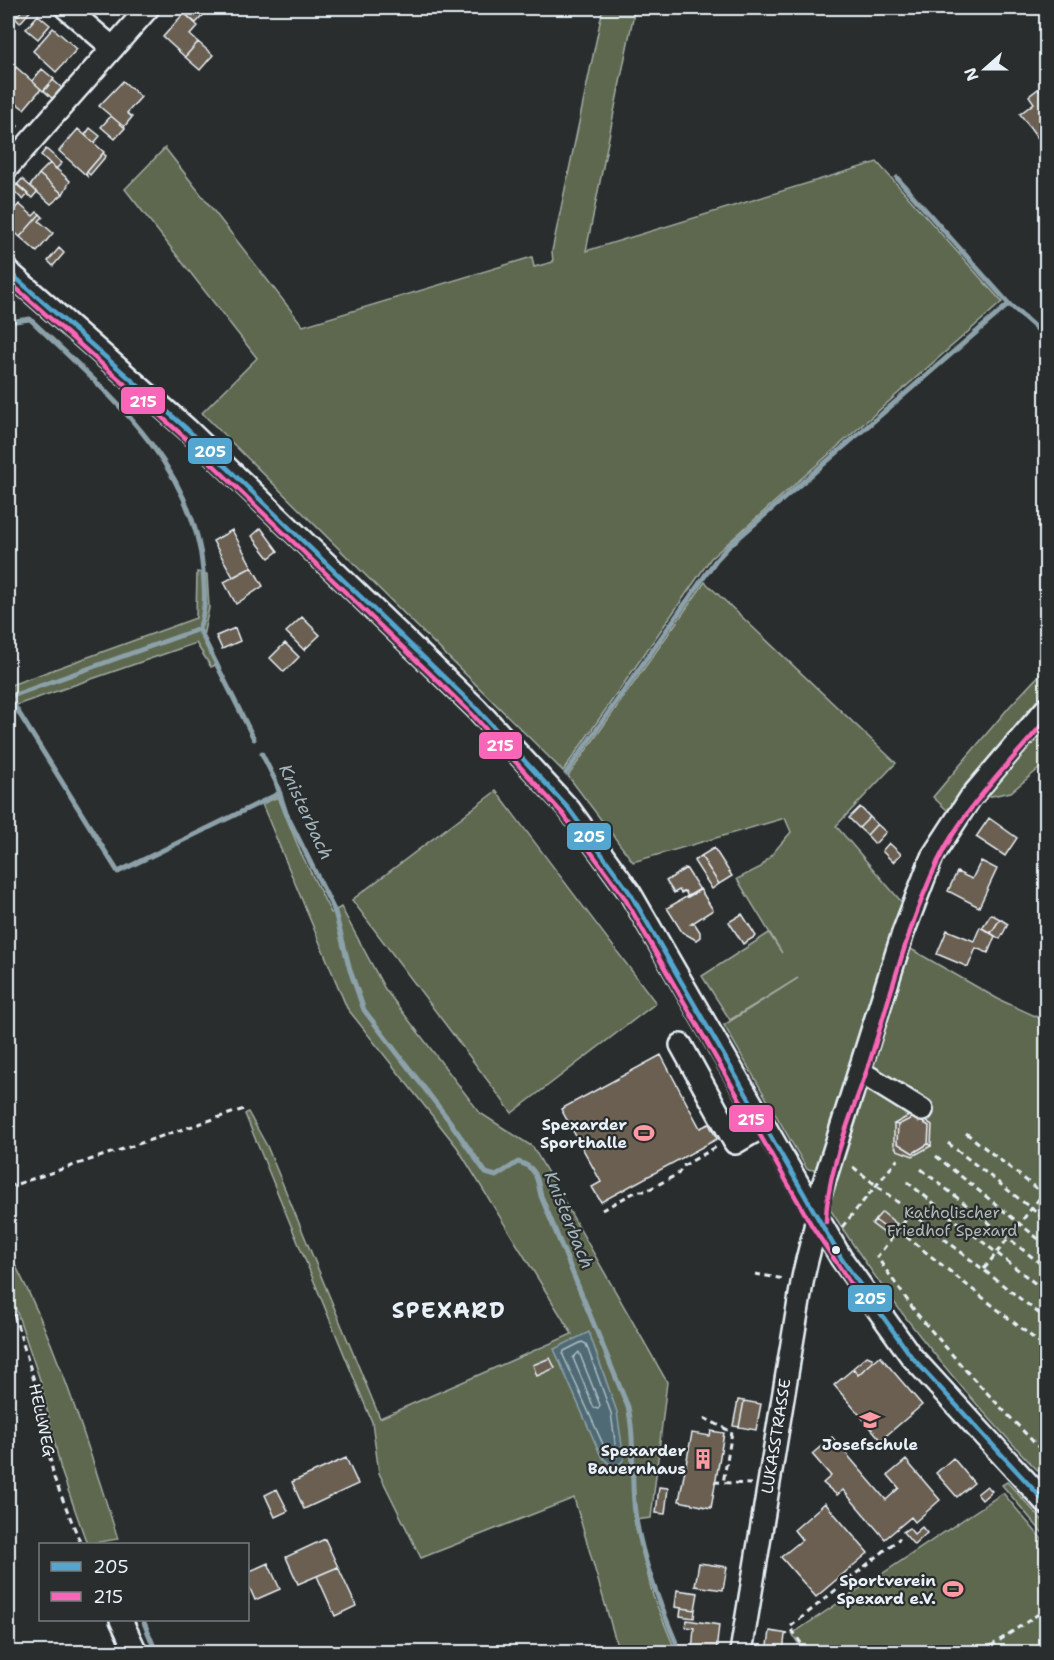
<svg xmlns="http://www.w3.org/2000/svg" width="1054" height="1660" viewBox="0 0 1054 1660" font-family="'Shantell Sans',sans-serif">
  <rect width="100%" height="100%" fill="#2a2d2e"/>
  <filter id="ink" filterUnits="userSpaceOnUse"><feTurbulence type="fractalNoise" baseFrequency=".0167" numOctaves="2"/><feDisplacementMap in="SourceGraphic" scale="12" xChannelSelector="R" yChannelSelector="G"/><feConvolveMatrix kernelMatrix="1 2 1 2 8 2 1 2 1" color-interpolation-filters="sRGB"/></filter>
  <g filter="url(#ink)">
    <path fill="#5d684f" stroke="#a2aca4" stroke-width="1.5" d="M603,8h32l-49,243 291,-89 125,140 -291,256 -148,213 -361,-358 55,-55 -132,-169 40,-41 138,178 229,-69 2,10 19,-5 -1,-11z
      M197,572l10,2 2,34 -6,28 15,28 -7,3 -15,-24 -188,65v-22l188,-68z
      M705,582l191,181 -60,63 69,80 -85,258 -6,6 -7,-1 -83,-144 74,-47 -68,42 -28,-44 67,-43 13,20 -45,-74 24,-12 30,-35 -6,-14 -152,44 -65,-86z
      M1046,668v29l-12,11 -85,104 -16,-15 77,-91z
      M1046,718v45l-35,29 -34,7z
      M496,791l160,212 -144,110 -160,-213z
      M278,797l22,54 31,62 10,-6 44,82 95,124 53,34 134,235 -16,136 -17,2 19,76 23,56h-57l-45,-154 -153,60 -42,-85 -7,-51 -127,-308 3,-2 19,34 113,272 192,-84 -115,-187 -110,-139 -85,-204z
      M909,948l89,51 48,22v458c-81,-83 -156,-174 -218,-273l9,-42z
      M8,1251c49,91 78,189 110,288l-31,5 -26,-74 -21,-90 -32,-94z
      M1007,1482l39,42v13l-44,-52z
      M1003,1493l43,51v108h-242l-12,-18z"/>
    <path fill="#4f6b74" stroke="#8ca1a9" stroke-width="1.5" d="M589,1332l28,80 7,47 -5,6h-8l-10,-9 -47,-107z"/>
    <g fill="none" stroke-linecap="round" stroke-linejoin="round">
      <path stroke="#abbbc3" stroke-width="1.5" d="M582,1342l4,2 25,69 6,43 -2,3 -9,-8 -43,-96 1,-4z
        M579,1352l21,53 -2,4 -4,-1 -21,-50z"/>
      <path stroke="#8ca1a9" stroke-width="5" d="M897,178l112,126
        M8,322l22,-3c74,71 164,143 173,252 2,22 3,38 -4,58l55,110
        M199,629l-190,68 109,175 162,-79
        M262,754l14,28 10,31 49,99 15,58 14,40 84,109 38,54 10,3 22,-14c19,5 19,16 23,34l87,211c8,35 2,70 7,105 6,46 27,98 45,140
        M566,773l150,-213 14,-15 279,-241 37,33
        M143,1620l13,32"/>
    </g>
    <path fill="#6a5f51" stroke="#e8f1f8" stroke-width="1.5" d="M24,8l8,1 -12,14 -5,-5z
      M189,8h14l4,3 -11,12 -12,-10z
      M184,13l14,13 -8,9 8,7 -13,15 -22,-20z
      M38,15l12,10 -12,14 -12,-10z
      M53,28l24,21 -21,23 -23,-21z
      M198,42l15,13 -13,15 -15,-13z
      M16,67l25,22 -17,20 -16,-12v-20z
      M42,69l12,10 -11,12 -11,-10z
      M53,80l9,8 -9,11 -9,-8z
      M123,81l18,16 -14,16 5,4 -8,10 -25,-21z
      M1038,89l8,8v52l-26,-35 14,-11 -5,-7z
      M111,116l14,12 -10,11 -14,-12z
      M8,117l10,9 -10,12z
      M90,128l10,8 -6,7 -9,-8z
      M78,129l26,23 -18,21 1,3 -28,-25z
      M46,149l16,14 -6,6 -15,-14z
      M103,153l3,3 -16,19 -3,-3z
      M50,163l20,18 -7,13 -24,-20z
      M39,174l24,20 -12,10 -21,-18z
      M22,179l15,13 -5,6 -15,-13z
      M17,184l11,10 -5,6 -11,-11z
      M19,204l14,12 4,-4 3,2 -20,23 -12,-11v-9z
      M40,214l3,3 -4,4 14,12 -16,19 -17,-15z
      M59,248l5,5 -11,13 -5,-5z
      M261,528l17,23 -9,7 -17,-22z
      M232,530l20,37 -19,10 -20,-36z
      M252,567l11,19 -27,18 -12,-22z
      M302,617l18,18 -16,15 -18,-18z
      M235,628l5,13 -18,8 -6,-13z
      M285,643l14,14 -15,15 -14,-14z
      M860,807l10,10 -11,11 -10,-10z
      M870,817l7,7 -10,11 -8,-7z
      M989,818l28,20 -12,18 -29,-19z
      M877,824l9,8 -11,12 -8,-9z
      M889,843l12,11 -8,8 -11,-11z
      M714,848l18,28 -13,8 -18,-28z
      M701,856l18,28 -7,5 -18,-28z
      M981,861l16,8 -18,38 -31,-16 9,-19 15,7z
      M686,868l14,22 -12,7 -3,-6 -4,2 -2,-3 -5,3 -8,-12z
      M700,889l13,21 -22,14h4l5,8v5l-4,3 -14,-8 -15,-24z
      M742,914l14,22 -13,8 -14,-22z
      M991,914l9,5 -9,14 -9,-5z
      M1000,919l8,5 -8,15 -9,-6z
      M980,927l15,9 -7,17 -12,-5 -8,19 -31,-13 10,-24 27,11z
      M661,1055l39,73 9,-4 8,15 -116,63 -9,-15 9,-5 -40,-73z
      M914,1113l18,12 -1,21 -3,-2 1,-18 -15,-9 -16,8 -4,-1z
      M914,1117l15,9 -1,18 -15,9 -16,-10 1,-18z
      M894,1124l4,1 -1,18 16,10 15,-9 3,2 -18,10 -16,-6 -3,-5z
      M882,1212l15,12 -6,8 -16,-12z
      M875,1220l16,12 -3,4 -16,-12z
      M867,1356l5,2 1,3 -15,14 -5,-7z
      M880,1356l42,49 -41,35 -47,-55 19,-16 5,6z
      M550,1358l5,10 -18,8 -4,-11z
      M738,1400l6,1 -5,26 -6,-1z
      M744,1401l17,3 -5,26 -17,-3z
      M711,1431l13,2 -13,75 -32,-7 13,-68 18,3z
      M832,1437l54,63 13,-12 -11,-13 18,-15 34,40 -25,22 -4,-5 -26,22 -42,-49 -6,5 -14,-12 8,-7 -19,-22z
      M346,1458l12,26 -54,25 -12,-27z
      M953,1458l21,25 -17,14 -21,-24z
      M987,1486l5,5 -10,9 -5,-6z
      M659,1487l9,1 -3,26 -9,-1z
      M277,1489l11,22 -13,6 -10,-22z
      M825,1503l43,50 -52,44 -35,-40 21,-17 -8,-10z
      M922,1527l5,6 -13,12 -11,-13 6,-4 5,6z
      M325,1539l13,28 -40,17 -12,-27z
      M268,1563l12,26 -25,11 -7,-16v-12z
      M699,1563l28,4 -4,23 -28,-4z
      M338,1567l18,39 -21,10 -18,-40z
      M677,1590l21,3 -3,17 -20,-3z
      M681,1608l14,2 -1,8 -14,-2z
      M687,1620l32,5 -3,27h-24l2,-24 -8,-1z
      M770,1631l18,3 -3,1 -2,17h-16z"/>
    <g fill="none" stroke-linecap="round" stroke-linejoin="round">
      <g stroke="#e8f1f8" stroke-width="26">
        <path id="minor" d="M66,8l47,40
          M8,167l140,-159
          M8,271l179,158 289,279 93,101 61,84 211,365 70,98 135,147
          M681,1045l54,98 29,-17
          M859,1071l63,39
          M121,1620l15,32
          M741,1652l61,-369c5,-29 16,-56 17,-85l84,-265 29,-76 39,-60 75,-88"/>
      </g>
      <path stroke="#e8f1f8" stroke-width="3" stroke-dasharray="6 4.5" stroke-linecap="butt" d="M966,1133l80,63
        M948,1143l98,77
        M936,1156l110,89
        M853,1167l193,152
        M921,1169l125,99
        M907,1182l139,110
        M8,1187l239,-79
        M602,1210l35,-19h9l32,-17 5,-8 35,-20
        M912,1212l-35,45 40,57 52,60 77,81
        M842,1227l56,-68
        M898,1230l148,118
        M984,1269l62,-79
        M755,1274l29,5
        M8,1294l28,93 18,91 27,66
        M704,1418l28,14 -9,51
        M714,1482l37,2
        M807,1652l-17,-25 110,-89
        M982,1652l64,-43"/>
      <use href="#minor" stroke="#2a2d2e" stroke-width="21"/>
      <g stroke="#2a2d2e" stroke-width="9">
        <path id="bus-1" d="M8,271l179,158 289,279 93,101 61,84 211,365 70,98 135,147"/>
      </g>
      <g stroke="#2a2d2e" stroke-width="9">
        <path id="bus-2" d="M8,281l174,154 289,278 92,101 61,83 188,329 57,85
          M826,1222c0,-50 27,-110 43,-158 21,-67 39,-139 69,-203 26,-53 71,-97 108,-141"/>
      </g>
      <use href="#bus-1" stroke="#53a6cf" stroke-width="4.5"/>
      <use href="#bus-2" stroke="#fa66b7" stroke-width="4.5"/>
    </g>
  </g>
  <defs>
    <g id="stadium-bare" transform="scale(1.62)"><path d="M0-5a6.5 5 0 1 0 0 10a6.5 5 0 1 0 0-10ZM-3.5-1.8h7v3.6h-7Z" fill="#ff9aa2" stroke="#2a2d2e" stroke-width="2.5" paint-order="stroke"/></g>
    <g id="school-bare" transform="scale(1.62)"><path d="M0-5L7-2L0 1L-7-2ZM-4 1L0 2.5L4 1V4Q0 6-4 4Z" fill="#ff9aa2" stroke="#2a2d2e" stroke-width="2.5" paint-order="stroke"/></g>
    <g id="building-bare" transform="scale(1.62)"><path d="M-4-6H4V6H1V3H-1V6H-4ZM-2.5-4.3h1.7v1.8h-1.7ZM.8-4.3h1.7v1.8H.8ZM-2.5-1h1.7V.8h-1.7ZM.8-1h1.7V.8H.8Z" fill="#ff9aa2" stroke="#2a2d2e" stroke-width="2.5" paint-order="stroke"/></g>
  </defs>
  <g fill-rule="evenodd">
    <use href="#stadium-bare" x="644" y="1133"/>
    <use href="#school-bare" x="870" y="1420"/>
    <use href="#building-bare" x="703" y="1459"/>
    <use href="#stadium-bare" x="953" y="1589"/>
  </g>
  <circle fill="#e8f1f8" stroke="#2a2d2e" stroke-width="2" cx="836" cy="1250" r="5"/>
  <g text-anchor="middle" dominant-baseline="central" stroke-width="4.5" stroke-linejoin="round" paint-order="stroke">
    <g font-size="16" font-weight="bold" fill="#e8f1f8" stroke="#2a2d2e" text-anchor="end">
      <text x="627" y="1124">Spexarder<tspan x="627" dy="18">Sporthalle</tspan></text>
      <text x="870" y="1444" text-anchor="middle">Josefschule</text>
      <text x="686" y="1450">Spexarder<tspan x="686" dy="18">Bauernhaus</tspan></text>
      <text x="936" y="1580">Sportverein<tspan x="936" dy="18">Spexard e.V.</tspan></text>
    </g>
    <g font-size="16" fill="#b0bab4" stroke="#2a2d2e">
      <text x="952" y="1212">Katholischer<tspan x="952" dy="18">Friedhof Spexard</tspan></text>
    </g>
    <g font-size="16" fill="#e8f1f8" stroke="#2a2d2e">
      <text transform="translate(42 1420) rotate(78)">HELLWEG</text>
      <text transform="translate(776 1436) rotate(-81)">LUKASSTRASSE</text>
    </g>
    <g font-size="18" font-style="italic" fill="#a3b5bd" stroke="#2a2d2e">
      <text transform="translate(306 812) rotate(65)">Knisterbach</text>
      <text transform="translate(569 1220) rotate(68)">Knisterbach</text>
    </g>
    <g font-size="22" font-weight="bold" letter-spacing="1.5" fill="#e8f1f8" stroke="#2a2d2e">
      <text x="449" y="1310">SPEXARD</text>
    </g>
  </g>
  <g stroke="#2a2d2e" stroke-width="2">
    <rect x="120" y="386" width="46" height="29" rx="6" fill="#fa66b7"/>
    <rect x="187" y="437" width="46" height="28" rx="6" fill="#53a6cf"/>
    <rect x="478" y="731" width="45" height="29" rx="6" fill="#fa66b7"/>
    <rect x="566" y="822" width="46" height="29" rx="6" fill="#53a6cf"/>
    <rect x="728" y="1104" width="46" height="29" rx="6" fill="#fa66b7"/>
    <rect x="847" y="1284" width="46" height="29" rx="6" fill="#53a6cf"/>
  </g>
  <g font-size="16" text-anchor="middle" font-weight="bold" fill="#fff">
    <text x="143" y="407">215</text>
    <text x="210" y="457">205</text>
    <text x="500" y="751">215</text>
    <text x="589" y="842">205</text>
    <text x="751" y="1125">215</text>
    <text x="870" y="1304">205</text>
  </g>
  <rect width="1054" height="1660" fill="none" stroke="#2a2d2e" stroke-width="30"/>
  <rect x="15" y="15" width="1024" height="1630" fill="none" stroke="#e8f1f8" stroke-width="2" filter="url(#ink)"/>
  <rect x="39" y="1543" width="210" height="78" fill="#2a2d2e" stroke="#767b7f" stroke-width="1.5"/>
  <rect x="51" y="1562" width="30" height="9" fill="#53a6cf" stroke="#767b7f" stroke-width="1.5"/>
  <text x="93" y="1573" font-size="18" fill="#e8f1f8">205</text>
  <rect x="51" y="1592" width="30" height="9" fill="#fa66b7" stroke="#767b7f" stroke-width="1.5"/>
  <text x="93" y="1603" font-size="18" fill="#e8f1f8">215</text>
  <g transform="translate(985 69) rotate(249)" stroke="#2a2d2e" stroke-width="4.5" paint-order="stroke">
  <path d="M0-4.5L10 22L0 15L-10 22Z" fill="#e8f1f8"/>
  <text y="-9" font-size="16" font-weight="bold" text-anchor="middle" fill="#e8f1f8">N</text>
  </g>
</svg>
